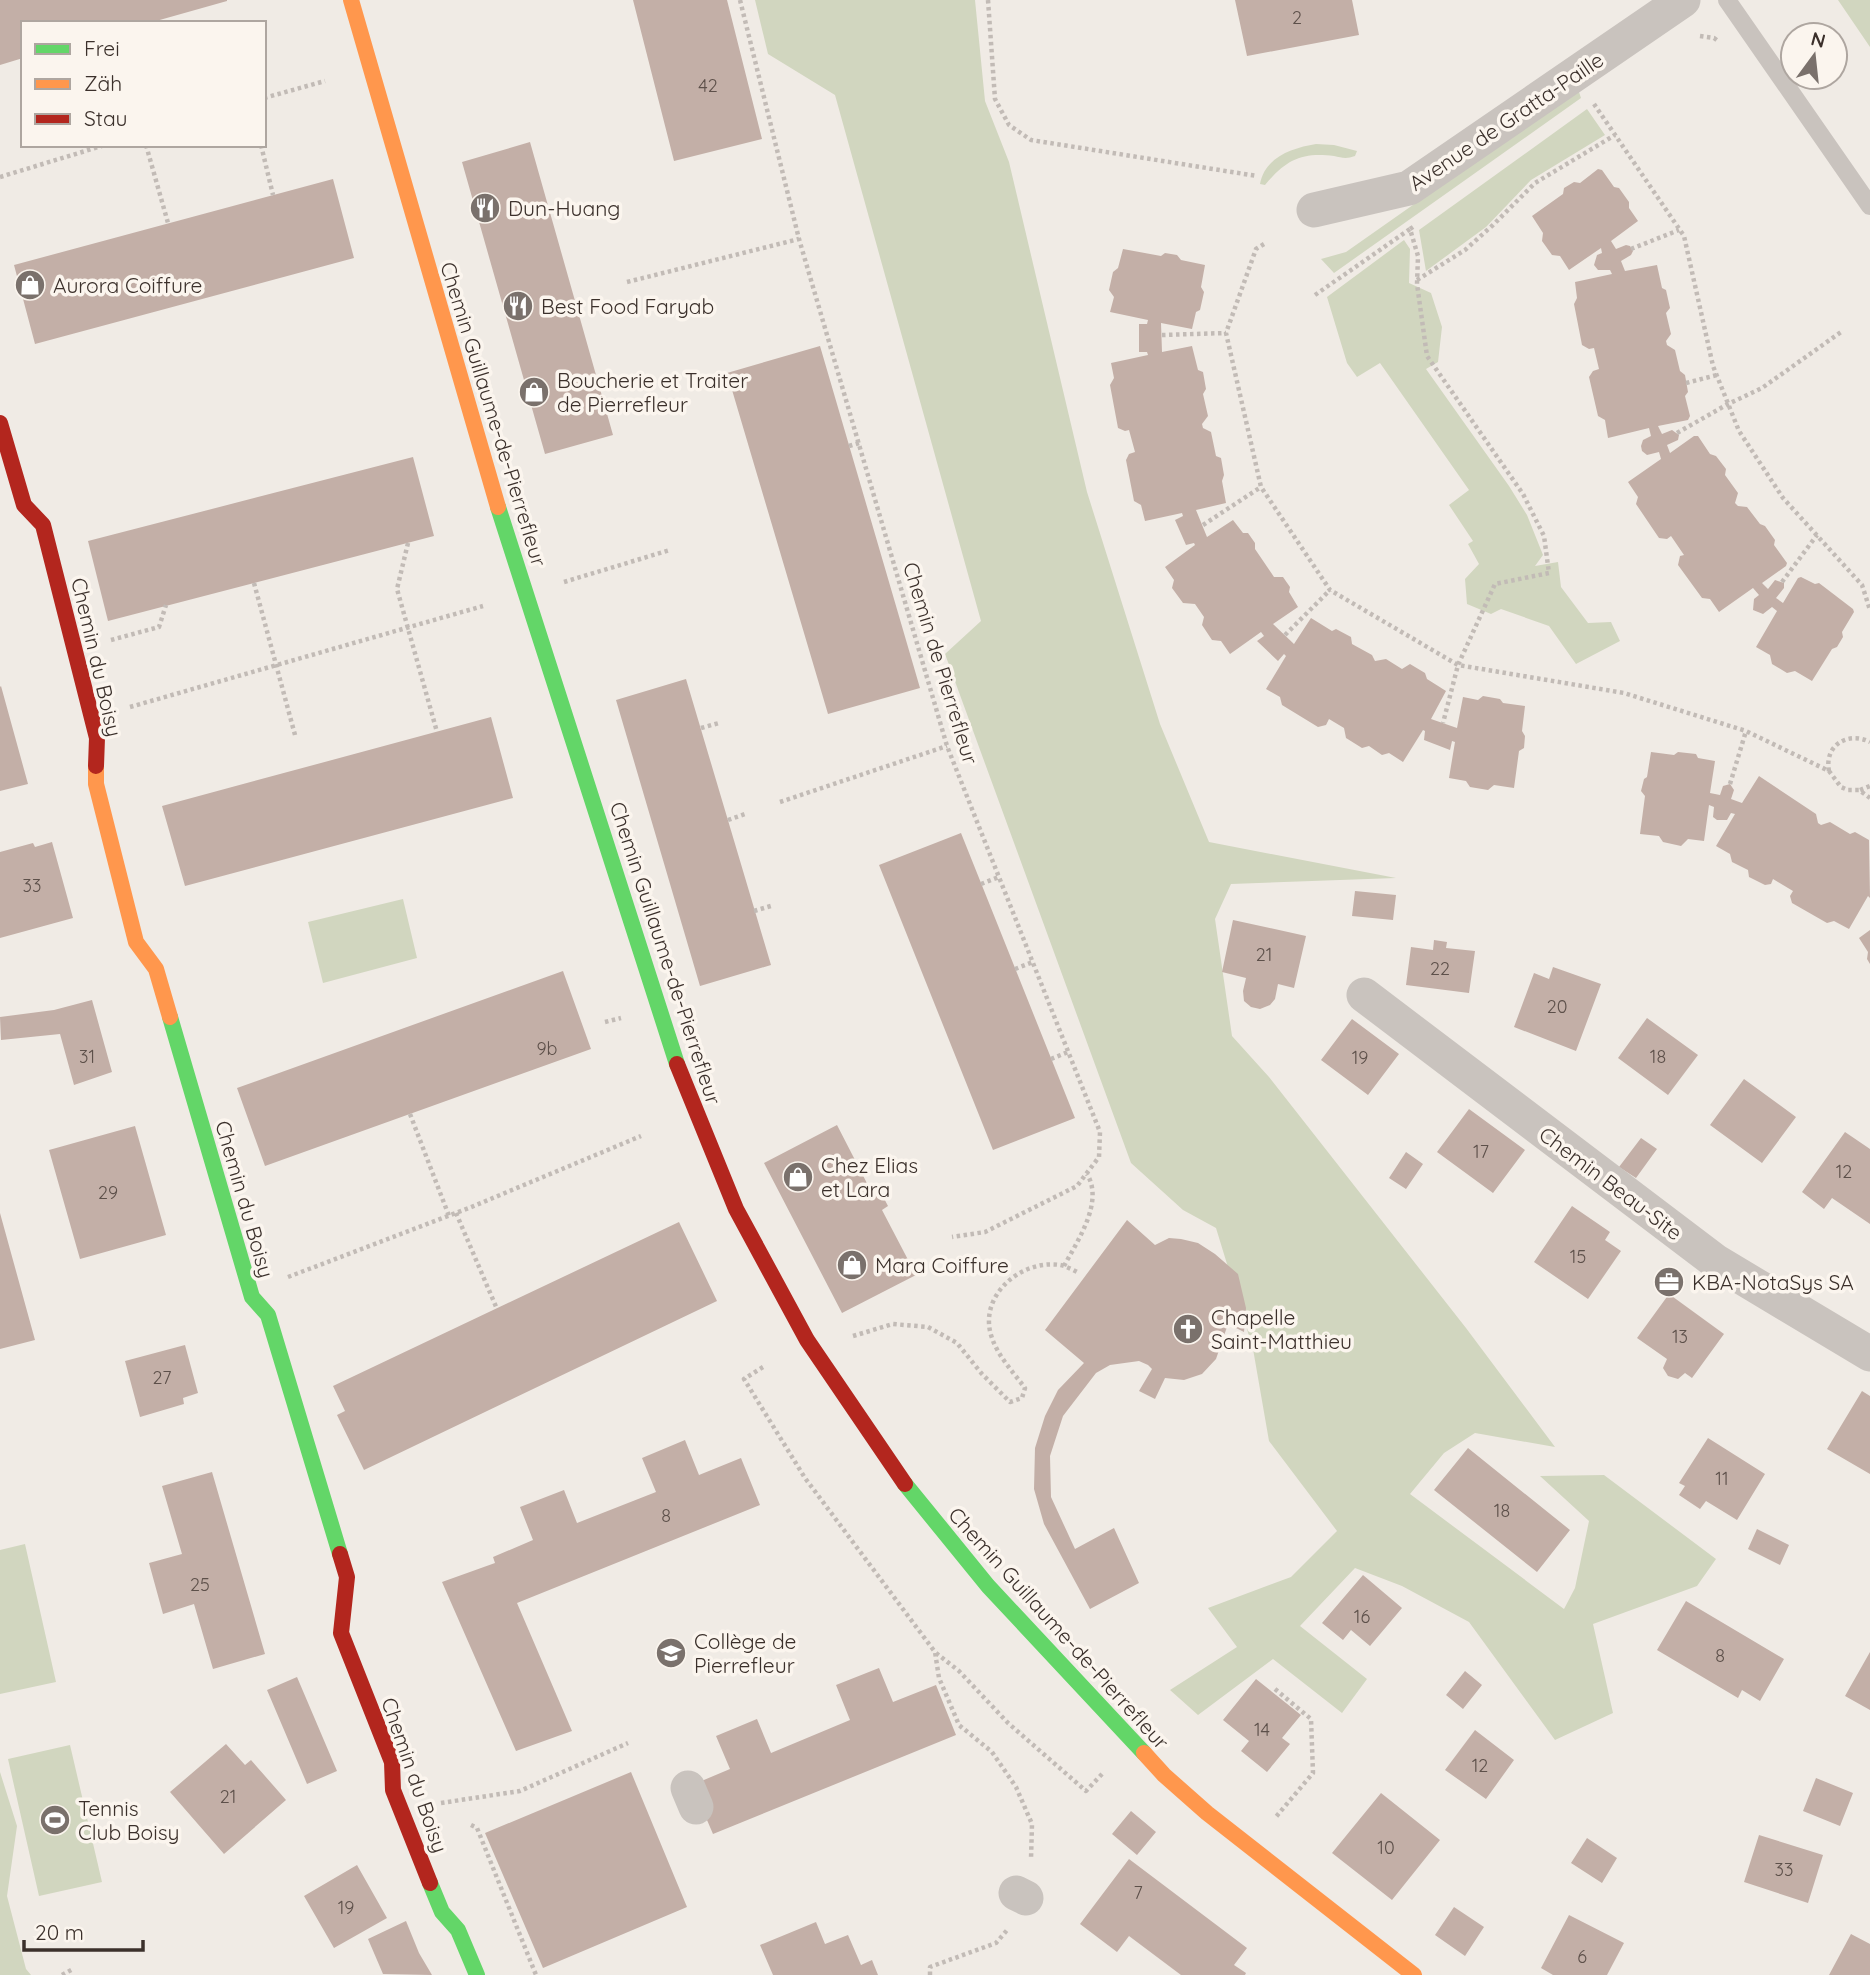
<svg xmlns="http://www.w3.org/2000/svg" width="1870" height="1975" viewBox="0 0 1870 1975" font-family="Quicksand,sans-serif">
  <rect width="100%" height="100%" fill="#f0ebe5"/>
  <path fill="#d1d6bf" d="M755,0h220l10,101 24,61 78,330 73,232 49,118 187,36 -165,6 -16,35 17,117 37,41 197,251 89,119 -80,-14 -31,20 -34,41 154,115 11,-21 14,-67 -49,-45 64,-1 112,84 -19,27 -104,38 20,89 -58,27 -86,-118 -67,-36 -47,-18 -55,58 67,53 -25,34 -69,-54 -75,56 -28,-25 67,-43 -29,-39 83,-31 46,-46 -68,-90 -16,-92 -37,-121 -33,-18 -52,-47 -186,-509 36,-33 -146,-526 -67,-41z
    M1838,0h32v47z
    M1578,89l3,9 -247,175 -13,-14 25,-7z
    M1587,109l18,26 -74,45 -45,47 -60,44 -7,-41z
    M1316,144l18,1 23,6 -2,5c-8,3 -13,2 -21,0 -33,-4 -48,4 -69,29l-5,-1c5,-27 32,-36 56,-40z
    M1404,240l6,9 -1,34 22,10 11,34 -4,35 -12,7 83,117 18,29 16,40 -8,11 23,-4 3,25 27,36 23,-1 9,19 -44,23 -27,-38 -48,-17 -10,5 -24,-10 -2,-25 14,-15 -11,-20 5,-3 -24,-36 20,-15 -89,-127 -23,14 -10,-14 -20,-66z
    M403,899l14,59 -94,25 -15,-61z
    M25,1544l31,138 -56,12v-144z
    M70,1745l32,137 -63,14 -31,-137z
    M0,1772l17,54 -10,70 19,73 5,6h-31z"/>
  <path fill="#c3afa7" d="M0,0h227v1l-78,22h-126v35l-23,7z
    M633,0h94l35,139 -88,22z
    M1235,0h117l7,35 -112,21z
    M530,142l83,293 -68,19 -83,-292z
    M1598,169l4,1 12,17 5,1 10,14v6l9,13 -27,20 5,8 10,-4 4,1 3,5 -2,4 -10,6 4,10 32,-6 5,23 4,2 4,18 -4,5 5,21 -5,7 1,4 8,5 5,21 5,4 3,17 -3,4 5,20 -2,4 -30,6 4,8 10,-4 7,5 -1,5 -11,5 3,8 24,-17h4l12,18 6,2 10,13 -1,6 13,18 -3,10 3,3 9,1 13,17 5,2 10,14 -1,5 13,18 -1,3 -24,17 6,6 7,-9 9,3v5l-8,10 7,5 15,-25 3,-1 14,7 4,-1 34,26 1,3 -12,20 1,5 -6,10 -5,2 -20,32 -17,-10 -8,2 -15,-9 -2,-9 -14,-8 21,-36 -5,-4 -9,7 -10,-4 1,-11 5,-4 -6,-7 -34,24 -9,-13 -8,-1 -24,-33 2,-9 4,-1 -13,-19 -4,3 -8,-1 -23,-34 2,-7 -10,-15 33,-23 -2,-7 -12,3 -5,-4 -1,-5 2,-6 8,-4 -2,-8 -41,10 -3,-18 -7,-4 -9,-39 4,-6 6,-2 -5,-21 -5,1 -7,-4 -8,-41 3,-6 -2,-16 37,-8 -2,-4h-12l-4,-5 3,-10 5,-2 -1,-5 -32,22 -9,-14 -8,-1 -10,-14 1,-8 -11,-17 31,-22 1,-6 10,-6 6,1z
    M333,179l21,79 -319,86 -21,-79z
    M1123,249l38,7 4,-3 12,2 4,5 24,5 -4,22 3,5 -4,18 -4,2 -4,17 -31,-6 1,29 30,-6 6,24 5,2 3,17 -3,5 5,22 -6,8 1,4 8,4 5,24 5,2 3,17 -2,6 4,22 -30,7 11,27 26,-17 10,13h5l7,10v6l19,28h9l7,10 -1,5 9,15 -25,17 21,20 17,-26 21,13 4,-2 15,8 1,7 20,11 3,6 11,-2 16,10 8,-5 15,9 2,6 19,12 -15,28 26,9 6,-31 15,3 5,-4 17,3 3,4 22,3 -3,25 3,5 -1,12 -5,3 -5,37 -20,-3 -6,5 -18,-3 -4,-6 -17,-3 6,-36 -3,-1 -2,9 -26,-10 1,-9 -2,-1 -20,32 -14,-9 -7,2 -13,-9 -7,2 -16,-10 -2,-10 -15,-9 -3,6 -8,2 -36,-22 -2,-8 -14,-8 20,-33 -2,-2 -6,7 -21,-20 7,-5 -3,-4 -31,22 -9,-13 -9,-1 -10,-15 2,-8 -9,-13 -12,-1 -11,-15 2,-8 -9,-13 30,-22 -1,-2 -8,2 -11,-25 8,-4 -1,-3 -37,8 -4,-16 -7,-4 -8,-41 3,-6 6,-2 -6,-22 -4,1 -7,-3 -8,-43 4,-7 -3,-15 37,-8 -1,-3h-8v-28h8l1,-4 -38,-8 4,-15 -5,-7 4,-18 5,-4z
    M820,346l100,342 -92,26 -101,-341z
    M413,457l21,79 -326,85 -20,-80z
    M686,679l85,286 -71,21 -84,-286z
    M1,686l27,98 -28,7v-104z
    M491,717l22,81 -328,88 -23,-80z
    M1651,752l23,3 4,-3 18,2 2,4 17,3 -5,32 10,2 3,-9 7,-2 4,6 -3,9 11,4 17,-27 57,38 2,9 3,2 9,-3 20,12 5,-2 14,8 1,58 -2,-2 -19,33 -15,-8 -7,2 -35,-20 -2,-7 3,-5 -20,-12 -2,5 -6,1 -16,-8 -1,-7 -16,-8 -2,-8 -14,-8 19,-32 -4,-1 -4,7h-10l-4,-3 1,-10 -5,-2 -5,36 -16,-2 -7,7 -18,-4 -4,-6 -19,-2 5,-38 -4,-5 3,-12 3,-2z
    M961,833l114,285 -82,32 -114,-285z
    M52,842l21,76 -73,20v-86l33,-9 2,4z
    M1355,891l41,4 -3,25 -41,-4z
    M1233,920l73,16 -12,52 -16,-4 -3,15 -5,6 -10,4 -9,-2 -7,-6 -1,-10 3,-13 -24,-6z
    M1870,930v34l-3,-5 1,-7 -9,-14z
    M1434,940l13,2 -1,6 29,3 -6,42 -63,-8 5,-38 22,3z
    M1553,967l48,17 -25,67 -62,-24 20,-54 15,6z
    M563,971l28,78 -326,117 -28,-78z
    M92,1000l20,72 -38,13 -14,-51 -59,6 -1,-23 54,-7z
    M1647,1018l51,37 -30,40 -50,-37z
    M1352,1019l47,35 -31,41 -47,-35z
    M1744,1079l52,38 -34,46 -52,-38z
    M1469,1109l56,41 -32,43 -56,-41z
    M837,1125l35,68 7,-4 9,17 -6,4 34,65 -74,38 -78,-150z
    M135,1126l31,109 -86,24 -31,-109z
    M1845,1132l25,17v75l-38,-26 -8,11 -22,-17z
    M1641,1138l16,11 -21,29 -17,-11z
    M1406,1152l17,12 -17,25 -17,-11z
    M1572,1206l38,26 -5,8 16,11 -33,48 -54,-37z
    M0,1213l35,127 -35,9z
    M1127,1220l28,25 14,-7 12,1 17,4 17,11 23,20 8,34 -2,24 -16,-8 -12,35 -14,15 -18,6 -19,-2 -10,21 -16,-8 13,-22 -4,-4 -9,-4 -29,4 -14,8 -33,43 -13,40 1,41 24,52 39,-21 25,55 -49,26 -46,-85 -10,-35 1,-41 10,-32 13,-26 26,-27 -39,-33z
    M679,1222l38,79 -353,169 -27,-55 8,-4 -12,-25z
    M1669,1294l55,40 -32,44 -7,-5 -7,6 -10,-3 -5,-8 4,-9 -30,-21z
    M185,1345l13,48 -15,5 1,6 -44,13 -15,-56z
    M1862,1391l8,5v78l-43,-25z
    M1708,1438l57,36 -28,46 -31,-19 -6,8 -21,-14 6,-9 -6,-3z
    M685,1440l14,35 42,-17 19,47 -243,98 55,128 -56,20 -74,-169 53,-19 -2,-6 40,-17 -13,-33 44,-17 13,33 79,-31 -14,-34z
    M1468,1448l102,82 -33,42 -103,-82z
    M212,1472l53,182 -52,15 -19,-65 -31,10 -14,-51 33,-9 -20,-68z
    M1757,1529l32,16 -9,20 -32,-16z
    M1363,1575l39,33 -32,38 -19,-16 -8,10 -21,-17z
    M1686,1601l98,58 -24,42 -18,-11 -4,8 -81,-48z
    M1870,1652v58l-25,-14z
    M879,1668l14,34 43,-17 20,50 -243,99 -21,-49 38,-16 -14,-33 41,-17 14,34 79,-33 -14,-35z
    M1465,1671l17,14 -19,24 -17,-14z
    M297,1677l40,94 -30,13 -40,-94z
    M1256,1679l45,36 -19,23 8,6 -23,28 -26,-21 8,-10 -26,-21z
    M1475,1730l39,30 -28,39 -41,-29z
    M226,1744l19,21 6,-5 35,40 -62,54 -54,-62z
    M631,1772l56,135 -144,61 -58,-135z
    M1816,1778l37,15 -13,33 -37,-15z
    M1381,1793l59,47 -48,60 -60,-47z
    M1131,1811l25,21 -19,23 -25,-21z
    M1759,1835l64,20 -15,48 -64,-21z
    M1587,1838l30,20 -15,25 -31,-20z
    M1129,1859l118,89 -13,17 12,8 -1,2h-64l-52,-39 -12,16 -37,-28z
    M357,1865l30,53 -53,30 -30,-52z
    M1454,1907l30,20 -19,29 -30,-21z
    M1569,1915l55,28 -17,32h-54l-12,-7z
    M406,1921l13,32 13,22 -49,-1 -15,-35z
    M816,1922l9,22 23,-9 13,30 11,-5 6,15h-105l-13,-30z
    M1851,1934l19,10v31h-41z"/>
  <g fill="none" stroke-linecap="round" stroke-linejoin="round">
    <path stroke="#c2bbb6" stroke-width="4.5" stroke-dasharray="3.5 3.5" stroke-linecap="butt" d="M740,0l59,239 148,507 153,386 -1,25 -22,29 -92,46 -33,5
      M988,0l7,99 14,26 22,15 226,36
      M1700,36l14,2 4,3
      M264,98l61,-17
      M1594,104l90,132 29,130 26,65 44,67 79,87 8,25
      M146,145l22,78
      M261,145l12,50
      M0,177l105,-32
      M1413,227l-3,2 8,27 -1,28 10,72 96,138 21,42 5,37 -54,11 -37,81 -15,58
      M1264,244l-8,5 -30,84 35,154 69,103 128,75 166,28 122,38 83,40 12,16 7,3h11l11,8
      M1631,249l48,-19
      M1417,280l48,-30 28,-25 42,-42 80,-48
      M627,282l172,-43
      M1315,295l95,-66
      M1162,335l64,-2
      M1686,383l31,-8
      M1677,433l51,-29 34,-16 79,-56
      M849,446l10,-3
      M1203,525l58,-38
      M408,543l-11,46 40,143
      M564,582l106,-32
      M1782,582l35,-47
      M254,583l41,152
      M1285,635l45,-45
      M111,640l48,-13 7,-22
      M130,707l353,-101
      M701,728l18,-5
      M1829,771c-5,-26 19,-40 41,-29
      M1730,784l16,-53
      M1860,790l10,-4
      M780,802l167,-56
      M728,820l17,-6
      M981,884l18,-7
      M754,911l20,-6
      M1015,969l18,-7
      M605,1022l16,-4
      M1051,1059l17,-7
      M410,1114l39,102
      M456,1213l41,96
      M1064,1266c14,-26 40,-64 23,-92
      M288,1277l181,-69 172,-72
      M853,1336l40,-12 35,3 29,16 25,31 28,28 12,-4 3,-10c-12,-16 -27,-32 -33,-50 -15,-41 28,-79 68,-73 6,1 13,5 19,8
      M763,1367l-19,12 61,99 130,174 4,26 20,47 33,27 24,35 16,37 -1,35
      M936,1653l23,18 49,52 78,68 17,-18
      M1275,1689l36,30 2,54 -38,45
      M441,1803l79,-12 108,-48
      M471,1825l6,3 59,147
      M62,1975l11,-6
      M930,1975v-8l66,-24 12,-14"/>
    <path stroke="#c9c3be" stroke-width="18" d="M1727,0l143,206"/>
    <path stroke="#c9c3be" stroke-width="35" d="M1314,210l95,-22 274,-188
      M1364,995l351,266 155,93
      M688,1788l8,19
      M1016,1893l10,5"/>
    <path stroke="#63d668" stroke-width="16" d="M498,507l179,557
      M170,1017l82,280 16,18 72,239
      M905,1484l83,102 156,167
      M430,1883l12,29 16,18 19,45"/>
    <path stroke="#ff974d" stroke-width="16" d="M351,0l147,507
      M96,766v18l40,158 20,27 14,48
      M1144,1753l20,22 43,38 207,162"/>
    <path stroke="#b3261e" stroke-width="16" d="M0,423l24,82 19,20 54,213 -1,28
      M677,1064l59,145 71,131 98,144
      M340,1554l7,23 -6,56 51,129 1,28 37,93"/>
  </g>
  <defs>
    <g id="restaurant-disc" transform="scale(1.575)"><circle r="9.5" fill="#7a716c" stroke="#fbf5ee"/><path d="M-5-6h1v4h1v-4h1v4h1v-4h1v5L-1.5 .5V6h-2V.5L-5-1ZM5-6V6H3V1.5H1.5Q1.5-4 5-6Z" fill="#fff"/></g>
    <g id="shop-disc" transform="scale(1.575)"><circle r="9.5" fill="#7a716c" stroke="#fbf5ee"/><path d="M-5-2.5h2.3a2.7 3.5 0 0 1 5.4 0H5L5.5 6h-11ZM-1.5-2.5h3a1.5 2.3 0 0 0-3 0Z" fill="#fff"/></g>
    <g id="office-disc" transform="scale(1.575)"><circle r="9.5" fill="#7a716c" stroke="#fbf5ee"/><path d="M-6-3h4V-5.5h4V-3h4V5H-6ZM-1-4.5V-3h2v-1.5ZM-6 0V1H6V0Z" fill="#fff"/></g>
    <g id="church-disc" transform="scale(1.575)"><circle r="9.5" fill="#7a716c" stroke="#fbf5ee"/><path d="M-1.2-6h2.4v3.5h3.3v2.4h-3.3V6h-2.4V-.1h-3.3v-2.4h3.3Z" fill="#fff"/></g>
    <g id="school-disc" transform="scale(1.575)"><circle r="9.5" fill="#7a716c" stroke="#fbf5ee"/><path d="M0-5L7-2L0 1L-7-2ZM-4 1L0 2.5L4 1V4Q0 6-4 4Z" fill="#fff"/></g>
    <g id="stadium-disc" transform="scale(1.575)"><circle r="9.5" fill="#7a716c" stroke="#fbf5ee"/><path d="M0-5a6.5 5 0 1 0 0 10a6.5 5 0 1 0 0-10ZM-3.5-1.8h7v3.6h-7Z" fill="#fff"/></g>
  </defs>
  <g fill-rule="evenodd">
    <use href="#restaurant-disc" x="485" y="208"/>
    <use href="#shop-disc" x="30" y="285"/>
    <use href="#restaurant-disc" x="518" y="306"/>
    <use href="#shop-disc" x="534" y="392"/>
    <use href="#shop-disc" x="798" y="1177"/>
    <use href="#shop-disc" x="852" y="1265"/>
    <use href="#office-disc" x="1669" y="1282"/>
    <use href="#church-disc" x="1188" y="1329"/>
    <use href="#school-disc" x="671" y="1653"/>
    <use href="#stadium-disc" x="55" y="1820"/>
  </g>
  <g text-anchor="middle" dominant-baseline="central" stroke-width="7" stroke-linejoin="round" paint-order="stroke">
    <g font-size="18" fill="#5d504a">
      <text x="1297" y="17">2</text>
      <text x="708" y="85">42</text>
      <text x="32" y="885">33</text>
      <text x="1264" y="954">21</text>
      <text x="1440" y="968">22</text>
      <text x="1557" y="1006">20</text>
      <text x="547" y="1048">9b</text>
      <text x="87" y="1056">31</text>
      <text x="1658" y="1056">18</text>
      <text x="1360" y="1057">19</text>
      <text x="1481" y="1151">17</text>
      <text x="1844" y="1171">12</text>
      <text x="108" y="1192">29</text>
      <text x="1578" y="1256">15</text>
      <text x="1680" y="1336">13</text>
      <text x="162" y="1377">27</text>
      <text x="1722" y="1478">11</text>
      <text x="1502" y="1510">18</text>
      <text x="666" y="1515">8</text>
      <text x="200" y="1584">25</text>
      <text x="1362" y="1616">16</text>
      <text x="1720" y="1655">8</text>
      <text x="1262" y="1729">14</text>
      <text x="1480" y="1765">12</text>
      <text x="228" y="1796">21</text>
      <text x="1386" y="1847">10</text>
      <text x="1784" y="1869">33</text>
      <text x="1138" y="1892">7</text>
      <text x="346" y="1907">19</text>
      <text x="1582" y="1956">6</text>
    </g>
    <g font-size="21" fill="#3b302b" stroke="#fbf5ee">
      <text transform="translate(1506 121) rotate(-34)">Avenue de Gratta-Paille</text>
      <text transform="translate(494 414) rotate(73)">Chemin Guillaume-de-Pierrefleur</text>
      <text transform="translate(97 657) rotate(77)">Chemin du Boisy</text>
      <text transform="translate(941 663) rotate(73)">Chemin de Pierrefleur</text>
      <text transform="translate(666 953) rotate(72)">Chemin Guillaume-de-Pierrefleur</text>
      <text transform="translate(1611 1183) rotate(37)">Chemin Beau-Site</text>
      <text transform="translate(245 1199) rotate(74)">Chemin du Boisy</text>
      <text transform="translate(1059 1628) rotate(48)">Chemin Guillaume-de-Pierrefleur</text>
      <text transform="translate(415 1775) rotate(71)">Chemin du Boisy</text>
    </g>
    <g font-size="21" fill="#3b302b" stroke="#fbf5ee" text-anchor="start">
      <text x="508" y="208">Dun-Huang</text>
      <text x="53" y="285">Aurora Coiffure</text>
      <text x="541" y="306">Best Food Faryab</text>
      <text x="557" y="380">Boucherie et Traiter<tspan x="557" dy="24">de Pierrefleur</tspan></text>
      <text x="821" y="1165">Chez Elias<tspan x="821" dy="24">et Lara</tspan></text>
      <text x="875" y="1265">Mara Coiffure</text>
      <text x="1692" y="1282">KBA-NotaSys SA</text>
      <text x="1211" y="1317">Chapelle<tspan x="1211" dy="24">Saint-Matthieu</tspan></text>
      <text x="694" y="1641">Collège de<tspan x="694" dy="24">Pierrefleur</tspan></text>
      <text x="78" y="1808">Tennis<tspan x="78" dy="24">Club Boisy</tspan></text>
    </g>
  </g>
  <rect x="21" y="21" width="245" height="126" fill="#fbf5ee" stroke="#aea6a0" stroke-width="2"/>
  <rect x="35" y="44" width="35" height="10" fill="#63d668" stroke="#aea6a0" stroke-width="2"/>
  <text x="84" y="56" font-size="21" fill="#3b302b">Frei</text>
  <rect x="35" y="79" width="35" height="10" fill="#ff974d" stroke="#aea6a0" stroke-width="2"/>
  <text x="84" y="91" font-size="21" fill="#3b302b">Zäh</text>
  <rect x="35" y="114" width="35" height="10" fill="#b3261e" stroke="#aea6a0" stroke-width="2"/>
  <text x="84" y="126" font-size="21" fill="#3b302b">Stau</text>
  <g transform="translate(1814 56) rotate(15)"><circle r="33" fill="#fbf5ee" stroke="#aea6a0" stroke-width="2"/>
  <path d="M0-5L12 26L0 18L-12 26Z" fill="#7a716c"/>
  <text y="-10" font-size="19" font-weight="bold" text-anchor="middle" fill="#3b302b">N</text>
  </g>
  <path d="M24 1940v10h119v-10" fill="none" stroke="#3b302b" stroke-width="3.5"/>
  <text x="35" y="1940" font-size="21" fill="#3b302b" stroke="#fbf5ee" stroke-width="5" paint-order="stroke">20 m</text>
</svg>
